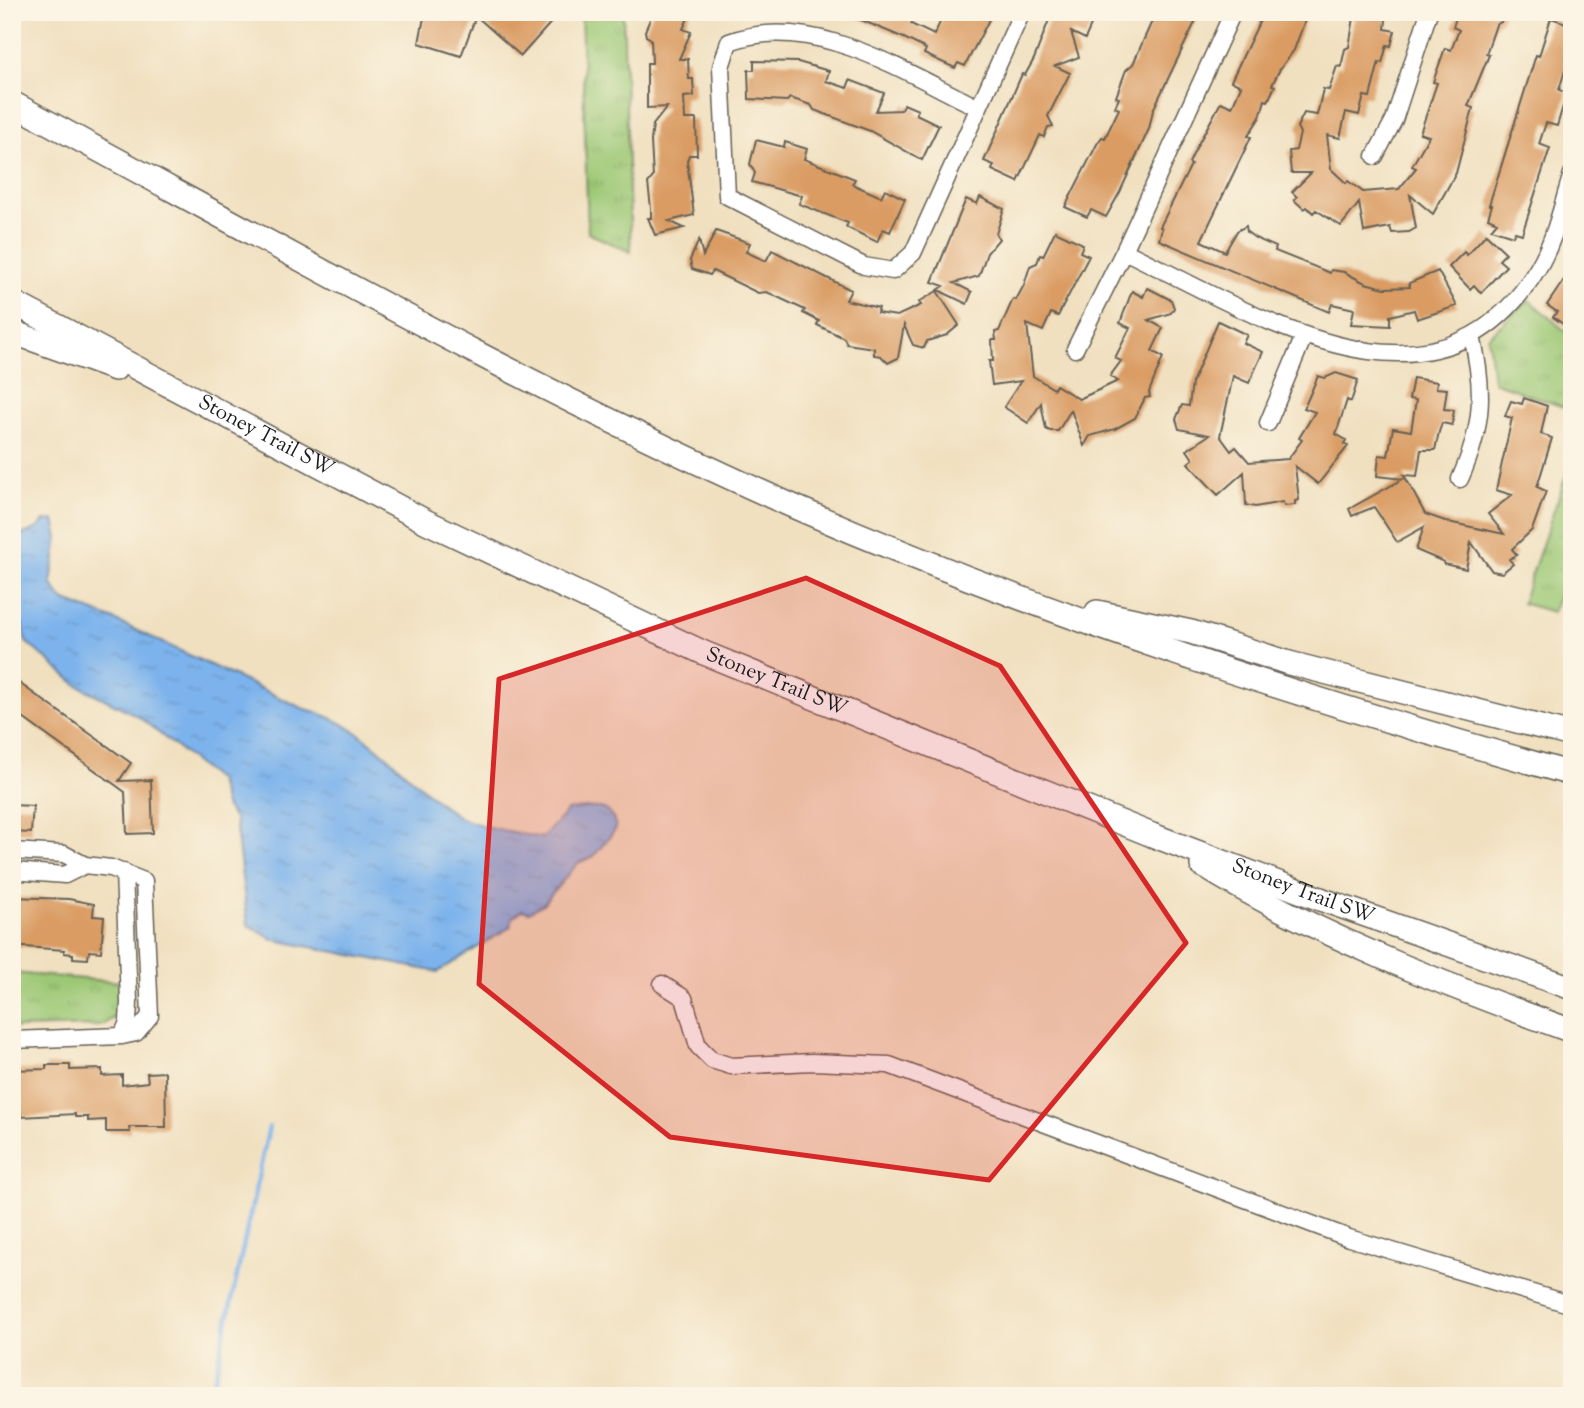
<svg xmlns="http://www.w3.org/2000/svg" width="1584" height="1408" viewBox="0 0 1584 1408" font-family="'Sorts Mill Goudy',serif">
  <defs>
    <pattern id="park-tufts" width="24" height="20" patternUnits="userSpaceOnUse" patternTransform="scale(1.75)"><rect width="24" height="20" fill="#9cc875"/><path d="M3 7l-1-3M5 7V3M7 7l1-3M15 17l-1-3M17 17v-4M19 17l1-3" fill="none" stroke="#86ab65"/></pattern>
    <pattern id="water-ripples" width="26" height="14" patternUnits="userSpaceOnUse" patternTransform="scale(1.75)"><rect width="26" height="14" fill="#7db3ec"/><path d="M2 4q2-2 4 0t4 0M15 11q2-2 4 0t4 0" fill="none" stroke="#6b99ca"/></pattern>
  </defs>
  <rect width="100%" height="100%" fill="#fcf5e5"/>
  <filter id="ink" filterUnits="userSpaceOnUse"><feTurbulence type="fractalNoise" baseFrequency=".0143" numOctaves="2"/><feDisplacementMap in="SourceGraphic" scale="14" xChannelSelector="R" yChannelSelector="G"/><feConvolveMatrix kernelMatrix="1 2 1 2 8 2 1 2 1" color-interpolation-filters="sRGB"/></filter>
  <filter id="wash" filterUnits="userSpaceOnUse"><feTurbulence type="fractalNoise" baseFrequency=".00686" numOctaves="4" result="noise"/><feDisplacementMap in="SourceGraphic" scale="28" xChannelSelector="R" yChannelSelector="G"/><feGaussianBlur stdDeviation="1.57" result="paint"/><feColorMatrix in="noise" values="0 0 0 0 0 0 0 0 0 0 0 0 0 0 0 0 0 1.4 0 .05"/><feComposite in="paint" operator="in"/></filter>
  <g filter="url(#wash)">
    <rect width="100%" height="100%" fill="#f0e0c0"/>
    <path fill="url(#park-tufts)" stroke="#5c7248" stroke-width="2" d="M581,12h42l8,240 -43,-19z
      M1529,300l43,37v73l-79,-28 -5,-45z
      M1572,458v100l-19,54 -31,-9z
      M12,973l108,9c0,22 2,35 -20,44l-88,2z"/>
    <path fill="url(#water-ripples)" stroke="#4c6884" stroke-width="2" d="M54,520l4,18 -7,45 12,17 49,19 190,89c71,17 100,72 157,109 15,9 64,17 83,21l26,-28c23,-2 44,-10 48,19l-23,28 -15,6 -35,41 -14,8 -7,-2 -10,8 -2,9 -72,45 -163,-32 -27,-15 -13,-105 -9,-12 -8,-27 -80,-65 -61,-31 -51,-43 -14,-62v-41l26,-11 6,-7z"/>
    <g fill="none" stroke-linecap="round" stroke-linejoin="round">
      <path stroke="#7db3ec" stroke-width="4.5" d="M211,1396l58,-269"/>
    </g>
    <g id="blocks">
      <path fill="#da9c64" d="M425,12l33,3 1,-3h87l8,7 -33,37 -45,-40 -15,40 -42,-13z
        M653,12h38l-8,17 8,3 -12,27h9l1,20h4l1,17 -10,1 1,22h11l1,36h-8l-2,6 7,54 -25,6 15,7 -29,7 -7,-17h3v-10l-3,-25 5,-6 -2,-36 2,-16 14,-18 -20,1v-45h5l-1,-24 -5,-3 -1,-5z
        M842,12h75l-6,12 23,11 11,-23h48l-28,54 -7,-3 -3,5 -31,-14 2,-5 -22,-11z
        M1052,12h45l-12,27 -14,-7 8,25 -24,9 15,7 -22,43 5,10 -5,1 -4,10 -4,-2 -22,47 -26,-12 2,-5 -10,-4 38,-87 3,1 9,-16z
        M1156,12h44l-47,98 -4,19 -29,63 -14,25 -15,-7 -4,7 -22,-10 32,-63 5,-7 3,1 14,-29 -4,-2 4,-9 -3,-1 10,-27 7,-6z
        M1264,12h44l-14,38 -14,19 -8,16 3,1 -7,15 -3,-1 -5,17 -12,19 3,1 -50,104 24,11 12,-21 9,-5 1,6 8,6 21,9 -1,4 55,22 1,-3 13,2 21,11 20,5 25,-1 -1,-4 29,-12 19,35 -40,13 -3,-9 -24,6v10l-39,-2 3,-15 -22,-5 -3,8 -170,-72 3,-12 -2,-1 31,-62 -2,-2 7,-15 25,-46 11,5 9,-21 -10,-5z
        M1355,12h32l-2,17 10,2 -4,15 -4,-1 -5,18 -3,-1 -9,35 -6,-1 -5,19 -13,-3 -6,26 -13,-3 4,34 15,14 2,-2 15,11 36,-3 17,-21 -4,-2 17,-30 -9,-3 17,-50 -4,-1 12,-34 6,2 8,-20 -6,-3 5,-15h46l-3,10 -5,3 -10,29 3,1 -21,51 5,2 -17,65 -23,41 -23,-19 6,33 -7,4 -17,1 -2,-6 -26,5 -5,-29 -18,23 -25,-16 -3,3 -6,-6 -3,2 -10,-9 3,-3 -5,-5 19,-19h-20l-2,-22 7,-1 4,-17 -3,-6 7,-14 13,2 6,-26 6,1 8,-24 4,1 4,-18 4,-2z
        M1551,18l21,7v44l-6,-2 -7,23 8,3 -10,33 -11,-3 -7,21 11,4 -28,86 -7,-2 -2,4 -22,-7 6,-7 -9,-4 4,-13h-3l47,-150 3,1z
        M754,61l44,1 31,9 -3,10 21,7 3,-8 34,13 -8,18 25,-1 3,-6 14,6 -2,4 23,11 -17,35 -52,-29 -56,-21 -3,-5 -21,-7 -3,3 -38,-2 -1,-29h6z
        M756,140l28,7 1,-5 22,7 -3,10 51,20 -3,5 29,13 4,-8 20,10 -15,33 -7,-3 -6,13 -31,-15 2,-4 -49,-19 3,-8 -50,-14 3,-9 -5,-9z
        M980,197l24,12 -8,25 3,5 -12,14 -8,23 -25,7 18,9 -5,12 -29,-14 6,-4 -12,-4 34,-83 11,5z
        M716,231l34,12 -4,9 20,9 6,-11 79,40 -5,10 33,8 -2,5 20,3 24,-11 -2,-3 18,-11 22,34 -12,10 -20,6 -3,7 -11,-3 -9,-20 -6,33 -10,5 -7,-7 -7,-1v-7l-27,-4 -3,-6 -27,-13 2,-4 -16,-8 2,-3 -38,-18 -9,1 -45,-22 -3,4 -18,-6 -2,-9 9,-20 4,16z
        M1055,231l26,12 2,2 -3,7 9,4 -31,60 -7,-3 -8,18 -16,-7 6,52 21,13 2,-4 23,14 39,-18 -8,-5 11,-15 -6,-3 15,-30 -10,-5 12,-32 11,6 4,-9 5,2 19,10 3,8 -3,5 -23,7 15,8 -11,23 11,6 -14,35 1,5 -5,1 -10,20 -20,11 -25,7 -6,10 -13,-36 -13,21h-8l-4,-2 -5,-26 -13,20 -24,-16 17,-26 -29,4 -3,-24h4l-1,-21h4l-1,-8 4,-1 14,-32 3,1 8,-15 6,-19 7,-3 3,-8 3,1z
        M1486,234l20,19 -7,7 7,6 -25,27 -7,-8 -4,4 -21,-22 15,-15 3,3z
        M1572,268v62l-19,-13 4,-5 -10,-7z
        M1218,321l29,14 -4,8 20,9 -14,31 -16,-7 -13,60 11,15 5,-4 13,15 39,-3 14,-19 -3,-2 16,-26 -11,-4 14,-32 7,2 11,-5 22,7 -7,22 -4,-2 -11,34 10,6 -2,4 4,2 -30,38 -23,-18 4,34 -4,1v4l-11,1 -1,-4 -28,5 -9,-2 -2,-33 -26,23 -30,-32 5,-4 -6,-9 22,-15 -30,-6 -3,-10 6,-14 7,1 3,-23z
        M1413,378l24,4 -1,6 11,1 -3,20 10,1 -2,15 -10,-2 -3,9 -4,18h-14l-4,26 -13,-1 21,39 23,8 56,12 -16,-20 24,-19 -16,-5 16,-72 -7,-2 6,-15 11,3 2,-6 23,8 -6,28 11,4 -15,49 9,4 -14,39 -20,19 5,6 -8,4 4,5 -11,9 -10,-2 -21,-29 -5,27 -22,-5v-2l-28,-12 8,-23 -27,15 -23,-35 -22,9 -3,-7 54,-30 -26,-3 2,-21 9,1 5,-28 18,3 5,-31 -7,-1z
        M12,678l119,85 -12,18 32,-1 2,53 -26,1 -2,-42 -113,-82z
        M12,805l21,1 -2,27 -19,-1z
        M12,897l57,2 25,5 -1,12 11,1 -3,35 -12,-1 -1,8 -15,-1v-4l-9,-1v-3l-52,-4z
        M46,1065h24v5l32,-1v7l20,-1v10l26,-3 -1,-9 18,-1 1,55h-37l1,5h-24v-12l-18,1v-4h-13v-3l-54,3v-3h-9v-44l34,-1z"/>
    </g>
  </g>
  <g filter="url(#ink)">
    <use href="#blocks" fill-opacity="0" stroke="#666155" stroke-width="2"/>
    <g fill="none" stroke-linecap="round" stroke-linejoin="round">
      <g stroke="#666155" stroke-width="19">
        <path id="minor" d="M977,107c-73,-35 -165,-96 -248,-65l-8,25 6,129 137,70 29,5 20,-18 109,-241
          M1375,156l19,-36 35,-108
          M1124,251c127,60 313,187 414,17 17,-28 24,-63 34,-94
          M1075,349l49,-98 109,-239
          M1268,423l36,-87
          M1460,479c23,-52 25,-87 12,-143
          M12,851l52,3 21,11 26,3 33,13 6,135 -14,17 -14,3 -110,4
          M12,871l53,4 20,-10
          M662,984l22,14 14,48 14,14 19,6 81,-4 77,3 460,173 223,67
          M122,1036l6,-14 1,-20 -5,-130"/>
      </g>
      <g stroke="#666155" stroke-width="26">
        <g id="highway">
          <path d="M12,103c259,139 514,285 783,404 251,110 513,193 777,267"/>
          <path id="s1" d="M12,302l415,220 277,131 448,182 171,65 249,88"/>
          <path d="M12,332l103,37"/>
          <path d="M1097,612l94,20 98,31 283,72"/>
          <path d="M1202,865c115,71 243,120 370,166"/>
        </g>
      </g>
      <use href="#minor" stroke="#fff" stroke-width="16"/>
      <use href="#highway" stroke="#fff" stroke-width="23"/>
    </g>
  </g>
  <path fill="#d62828" fill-opacity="0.2" stroke="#d62828" stroke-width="5" stroke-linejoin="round" d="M806,578l194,88 186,277 -197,237 -319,-43 -191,-153 20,-305z"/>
  <g text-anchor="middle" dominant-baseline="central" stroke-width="7" stroke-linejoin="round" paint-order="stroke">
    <g font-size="21" fill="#1c1c1c" stroke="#fcf5e5">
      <text stroke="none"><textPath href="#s1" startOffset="287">Stoney Trail SW</textPath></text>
      <text stroke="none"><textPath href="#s1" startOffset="854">Stoney Trail SW</textPath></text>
      <text stroke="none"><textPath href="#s1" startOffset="1421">Stoney Trail SW</textPath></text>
    </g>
  </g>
  <rect width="1584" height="1408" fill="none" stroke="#fcf5e5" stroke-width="42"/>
</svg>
